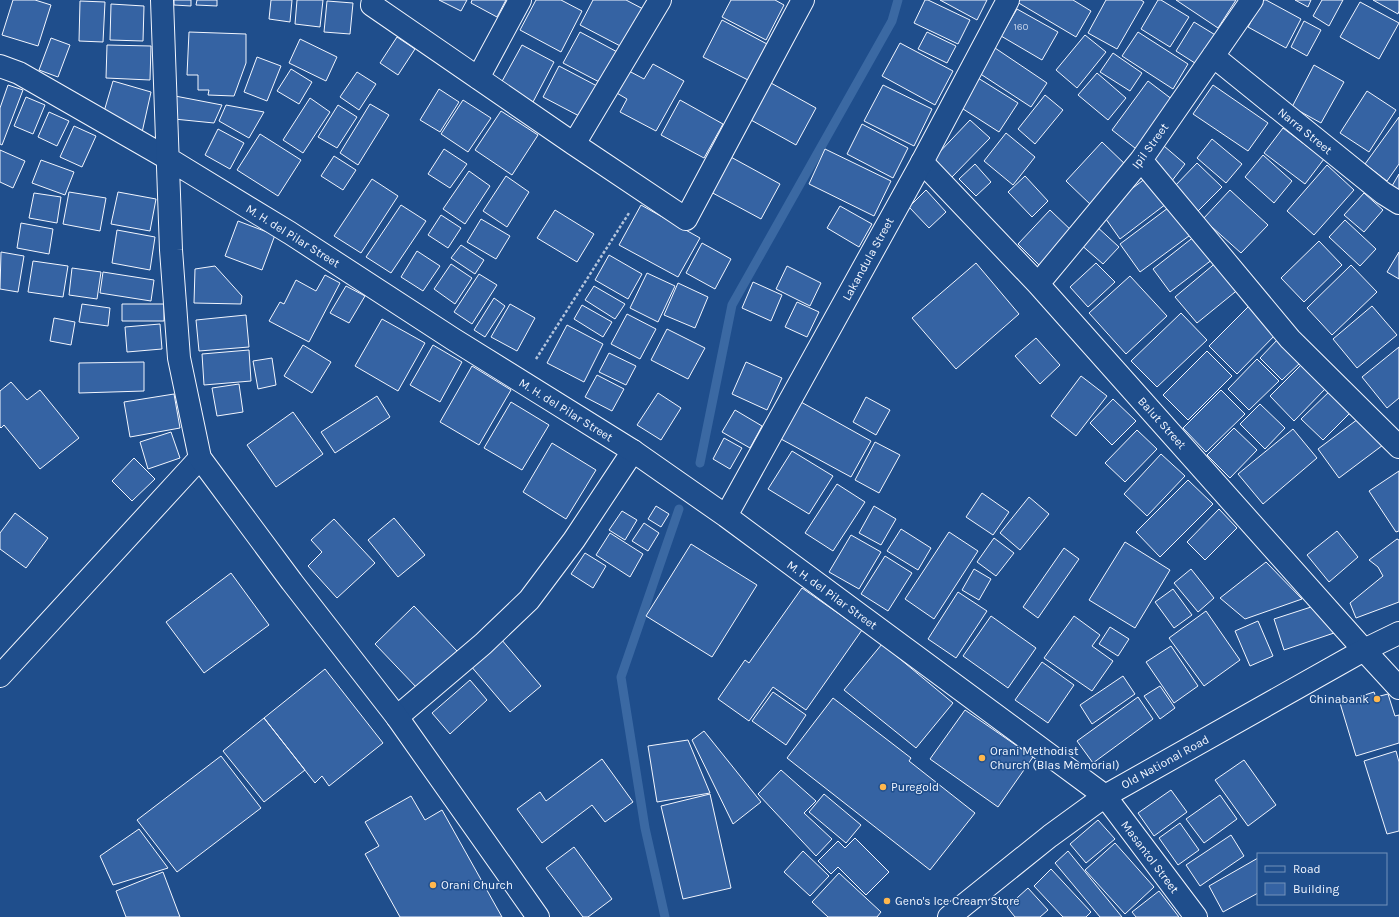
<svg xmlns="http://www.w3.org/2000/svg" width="1399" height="917" viewBox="0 0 1399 917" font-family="Karla,sans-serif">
  <rect width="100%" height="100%" fill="#1f4e8c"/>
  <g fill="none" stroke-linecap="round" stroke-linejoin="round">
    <path stroke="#3b69a3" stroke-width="9" d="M700,463l32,-158 160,-284 6,-21
      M665,917l-20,-89 -24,-151 58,-168"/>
  </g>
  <path fill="#3563a3" stroke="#f2f6ff" d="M13,0h22l16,5 -13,41 -36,-11z
    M174,0h17v6l-17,-1z
    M197,0h20v6l-21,-1z
    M271,0h21l-2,22 -21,-3z
    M297,0h26l-3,27 -25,-3z
    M439,0h28l-6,11z
    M472,0h34l-9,17 -26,-14z
    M536,0h25l21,11 -21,41 -41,-22z
    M593,0h33l19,10 -19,39 -46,-24z
    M731,0h44l9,5 -18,35 -44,-23z
    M925,0h3l42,20 -12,24 -44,-21z
    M940,0h47l-10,20z
    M1018,0h55l18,11 -15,26 -59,-35z
    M1106,0h35l3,2 -27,47 -29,-16z
    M1158,0h3l28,17 -19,30 -29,-18z
    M1176,0h60l-18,28z
    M1263,0h3l35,19 -15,29 -38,-21z
    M1295,0h16l-3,7z
    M1322,0h21l-14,26 -16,-10z
    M1373,0h26v11l-1,3z
    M80,1l25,1 -2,40 -24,-1z
    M327,1l26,2 -3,31 -26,-2z
    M1360,2l39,21 -20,36 -39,-22z
    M111,4l33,2 -1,35 -33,-1z
    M1017,9l41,23 -16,28 -41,-24z
    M722,20l45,24 -19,36 -45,-23z
    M1304,21l17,9 -14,26 -16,-9z
    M1194,22l23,14 -19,29 -22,-14z
    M189,32l57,2v29l-12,33 -26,-1 1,-5h-11v-15h-11z
    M580,32l41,22 -16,31 -42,-22z
    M927,32l29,14 -9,17 -29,-14z
    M1138,32l50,32 -15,25 -51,-33z
    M1085,35l21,17 -29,36 -21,-18z
    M397,37l18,12 -17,26 -18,-12z
    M51,38l19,7 -12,32 -19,-7z
    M300,39l37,18 -11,24 -37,-18z
    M900,43l53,28 -18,34 -53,-29z
    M107,45l44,1 -1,34 -44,-2z
    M522,45l32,17 -21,40 -33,-17z
    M995,48l52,35 -16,24 -52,-34z
    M1113,53l29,20 -12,18 -30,-19z
    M257,57l24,9 -14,35 -23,-9z
    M653,64l31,17 -28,50 -36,-19 7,-13 -12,-7 12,-22 17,9z
    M1314,65l30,17 -23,41 -29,-16z
    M559,66l38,20 -16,31 -38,-20z
    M291,69l21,13 -13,22 -22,-13z
    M357,72l19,12 -17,26 -19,-13z
    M1097,73l29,25 -18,22 -30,-25z
    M978,78l40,25 -19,29 -39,-25z
    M113,81l38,11 -10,45 -38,-22z
    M1148,81l29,22 -37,49 -28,-22z
    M771,83l45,25 -20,37 -45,-25z
    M8,85l15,5 -21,55 -2,-1v-36z
    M883,85l49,24 -18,37 -50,-25z
    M1213,85l55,38 -20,28 -55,-37z
    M439,89l20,13 -19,30 -20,-12z
    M1367,91l29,19 -27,42 -29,-19z
    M1045,95l18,15 -28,34 -17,-15z
    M175,96l47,9 -8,18 -40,-4z
    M26,97l19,8 -12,29 -19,-8z
    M310,98l20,14 -27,41 -20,-13z
    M463,100l28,18 -23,34 -27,-18z
    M680,100l43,24 -19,34 -43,-23z
    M370,104l19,11 -31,50 -18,-12z
    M226,105l38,7 -15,26 -30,-17z
    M338,105l19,12 -20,31 -19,-11z
    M501,111l37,24 -26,40 -37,-25z
    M49,112l20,9 -12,25 -19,-9z
    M1399,117v47l-12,17 -22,-17z
    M970,120l20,18 -39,40 -19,-18z
    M862,124l46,24 -15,30 -46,-24z
    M74,126l22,10 -14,31 -22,-10z
    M1283,128l41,31 -19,25 -41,-31z
    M218,129l26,14 -14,26 -25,-14z
    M1006,133l29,24 -22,28 -29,-24z
    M260,134l41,26 -23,36 -41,-26z
    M1212,139l30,25 -16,19 -29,-25z
    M1102,142l26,25 -36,39 -26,-25z
    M1164,146l21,18 -14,18 -21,-18z
    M444,149l23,15 -17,24 -22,-14z
    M825,149l66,32 -17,35 -65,-32z
    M0,150l25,11 -12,27 -13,-6z
    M1263,155l29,26 -18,22 -29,-26z
    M334,156l22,14 -13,20 -22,-14z
    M729,156l51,28 -19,35 -52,-28z
    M41,160l33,12 -9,23 -33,-12z
    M1197,163l25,24 -24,24 -24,-24z
    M975,164l16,18 -15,14 -17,-17z
    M1327,165l27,25 -40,45 -27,-24z
    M469,171l21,15 -25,38 -22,-15z
    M1399,174v16l-7,-4z
    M506,176l23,16 -22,35 -24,-16z
    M1025,176l23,25 -16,16 -24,-25z
    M1146,178l20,26 -46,35 -19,-27z
    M372,179l26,17 -37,57 -27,-17z
    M926,190l20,22 -17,16 -20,-21z
    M1230,190l38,35 -27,28 -38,-34z
    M69,192l37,6 -6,33 -37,-7z
    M118,192l38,7 -6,32 -39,-7z
    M34,193l27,4 -4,26 -28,-5z
    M1364,193l19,17 -19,22 -20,-17z
    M401,205l25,16 -35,52 -25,-16z
    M641,205l59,33 -22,39 -59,-32z
    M1172,205l21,28 -53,39 -20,-28z
    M840,206l32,18 -13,23 -32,-19z
    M555,210l39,24 -17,28 -40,-24z
    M1050,210l24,23 -33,34 -23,-23z
    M441,215l20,13 -13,20 -20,-13z
    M481,219l29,17 -14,23 -29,-17z
    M1345,220l31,29 -16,17 -31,-29z
    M238,221l37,14 -13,35 -37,-14z
    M21,223l32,6 -4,25 -32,-6z
    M1095,225l24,22 -16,17 -24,-21z
    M117,230l38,7 -5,33 -38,-7z
    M1195,236l18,23 -43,33 -17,-23z
    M1319,241l23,24 -38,37 -23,-24z
    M702,243l29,16 -16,30 -29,-16z
    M461,245l23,15 -9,14 -24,-16z
    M417,251l23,15 -17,25 -22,-14z
    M1,252l23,4 -6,36 -18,-3z
    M1399,252v27l-12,-7z
    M609,255l33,19 -14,25 -33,-19z
    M33,261l35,5 -5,31 -35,-5z
    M1218,261l22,27 -43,35 -22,-26z
    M976,263l43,51 -63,55 -44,-51z
    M1096,263l19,19 -27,25 -18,-20z
    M451,264l21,14 -17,26 -21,-15z
    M1351,265l26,27 -45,43 -25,-27z
    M215,266l27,30 -1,8 -47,-1 1,-34z
    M787,266l34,17 -11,23 -34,-17z
    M72,268l29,4 -4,27 -28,-4z
    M103,272l51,8 -3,21 -51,-8z
    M647,273l28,13 -17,36 -28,-14z
    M479,274l18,11 -25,39 -18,-12z
    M325,275l15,8 -31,59 -40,-21 11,-19 4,2 12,-24 20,11z
    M1130,276l37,40 -41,38 -37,-41z
    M753,282l29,13 -11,26 -29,-13z
    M678,283l30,14 -13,31 -31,-13z
    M346,286l19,10 -16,27 -19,-10z
    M594,286l31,18 -10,15 -30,-19z
    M494,298l11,8 -20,31 -11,-7z
    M797,302l22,10 -12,25 -22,-10z
    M1252,303l27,28 -42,43 -28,-28z
    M82,304l28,4 -2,18 -29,-4z
    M122,304h42v17h-42z
    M510,304l25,14 -18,33 -26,-14z
    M582,305l30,17 -9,15 -29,-18z
    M1372,306l25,29 -40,33 -24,-29z
    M1181,313l26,27 -50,47 -26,-26z
    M627,314l29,15 -16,30 -29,-15z
    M246,315l3,32 -50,4 -3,-31z
    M54,318l21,4 -4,23 -21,-4z
    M382,319l43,24 -27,48 -43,-25z
    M160,324l2,25 -35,3 -2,-25z
    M567,325l36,19 -19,38 -37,-19z
    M667,329l38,19 -17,31 -37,-19z
    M1036,338l24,27 -20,19 -25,-28z
    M1278,339l23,23 -19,18 -22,-22z
    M303,345l28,17 -19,31 -28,-17z
    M433,345l29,17 -22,40 -30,-17z
    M1399,347v51l-12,10 -25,-31z
    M249,350l2,31 -47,4 -2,-31z
    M1207,351l25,25 -44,44 -25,-25z
    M609,353l27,13 -10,19 -27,-13z
    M272,358l4,27 -18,4 -5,-28z
    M1257,359l22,22 -30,29 -21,-21z
    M144,362v29l-65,2v-30z
    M746,362l36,16 -15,32 -35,-16z
    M1302,364l24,24 -32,33 -24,-25z
    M472,366l39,24 -32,55 -39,-23z
    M597,375l27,14 -12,22 -27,-14z
    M1081,376l26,20 -31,40 -25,-20z
    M11,382l16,18 13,-10 39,48 -39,31 -36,-44 -3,3 -1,-1v-36z
    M239,384l4,28 -26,4 -5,-28z
    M1334,387l21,21 -32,32 -22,-21z
    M1221,390l24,24 -39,38 -23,-24z
    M658,393l23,15 -20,32 -24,-15z
    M174,394l6,34 -50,9 -6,-35z
    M377,396l13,21 -55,36 -14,-21z
    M866,397l24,13 -14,25 -23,-13z
    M1113,399l23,22 -24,24 -22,-22z
    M511,402l38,23 -27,45 -38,-22z
    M801,402l70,39 -20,36 -70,-38z
    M1260,404l25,24 -20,21 -25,-25z
    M735,410l27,16 -12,22 -28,-16z
    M293,412l30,42 -47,33 -29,-42z
    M1362,416l21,29 -44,33 -21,-29z
    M1234,428l23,22 -27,28 -23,-23z
    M1293,429l24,29 -54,46 -25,-30z
    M1137,430l20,19 -32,33 -20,-19z
    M171,432l9,26 -32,11 -8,-27z
    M724,438l18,10 -12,21 -17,-10z
    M875,442l25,13 -21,38 -24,-13z
    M552,443l44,27 -30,49 -43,-27z
    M792,451l41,25 -24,38 -41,-25z
    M1161,454l24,22 -38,40 -23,-22z
    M134,458l21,21 -23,22 -20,-20z
    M1399,471v60l-3,1 -27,-41z
    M1188,480l25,24 -53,53 -24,-25z
    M837,484l28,18 -32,49 -28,-18z
    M982,493l27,19 -16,23 -27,-18z
    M1029,497l20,17 -29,36 -20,-17z
    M656,506l13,8 -8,13 -13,-8z
    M874,506l22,13 -15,26 -22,-12z
    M1219,509l18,19 -32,32 -18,-18z
    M622,511l15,9 -12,20 -16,-10z
    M15,513l33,25 -22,30 -26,-19v-16z
    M394,518l31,37 -27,22 -30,-37z
    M334,519l41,44 -38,35 -29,-32 14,-14 -11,-12z
    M644,523l15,10 -11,18 -16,-10z
    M901,529l30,19 -13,22 -31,-19z
    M1337,531l21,26 -29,25 -22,-27z
    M949,532l29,19 -44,68 -29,-20z
    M610,533l33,21 -13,23 -34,-22z
    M851,535l30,17 -22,37 -30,-17z
    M994,538l20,15 -18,23 -19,-14z
    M1397,539l2,1v62l-43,16 -6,-15 33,-27 -5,-9 -9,-7z
    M1125,542l45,28 -35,58 -46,-28z
    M691,544l66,41 -45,72 -66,-41z
    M1064,548l15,11 -41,59 -15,-11z
    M585,553l21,13 -13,22 -22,-14z
    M885,556l27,17 -24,38 -27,-17z
    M1266,562l36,37 -57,20 -25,-21z
    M974,569l17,10 -12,21 -17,-10z
    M1191,569l23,29 -16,14 -24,-29z
    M231,573l38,52 -65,48 -38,-51z
    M802,588l60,42 -56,80 -33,-23 -24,34 -31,-22 27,-39 4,3z
    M1173,589l19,26 -18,13 -19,-26z
    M958,592l29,19 -31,47 -28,-19z
    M414,606l43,45 -39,38 -43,-45z
    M1311,607l23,26 -50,17 -10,-31z
    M1206,611l34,49 -36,26 -35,-48z
    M991,616l45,32 -28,40 -45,-32z
    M1074,616l26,19 -8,11 21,15 -21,30 -48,-33z
    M1258,621l15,35 -23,10 -15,-35z
    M1110,627l19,12 -11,17 -19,-12z
    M501,639l40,47 -31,26 -40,-47z
    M882,644l71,59 -37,45 -72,-58z
    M1171,646l27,40 -24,17 -28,-41z
    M1042,662l32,23 -26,38 -33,-23z
    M325,669l58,74 -54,43 -7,-10 -7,7 -51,-65z
    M1123,676l12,18 -43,30 -12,-19z
    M470,680l17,20 -37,34 -18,-21z
    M1160,686l15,22 -15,11 -16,-23z
    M773,692l33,23 -20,30 -34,-24z
    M1374,692l2,5 12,-3 7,22 4,-1v28l-43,13 -16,-53z
    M1138,697l15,22 -60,44 -16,-22z
    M833,698l78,60 -2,3 66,52 -45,57 -143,-112z
    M965,710l68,47 -35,50 -68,-48z
    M264,718l41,52 -41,32 -41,-51z
    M704,731l57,71 -28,22 -41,-84z
    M688,740l22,53 -53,9 -9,-56z
    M1396,751l3,11v69l-12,3 -23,-73z
    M221,756l40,52 -84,64 -40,-52z
    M602,759l31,43 -28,20 -13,-17 -50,38 -25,-34 23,-17 6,9z
    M1244,760l32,45 -28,21 -33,-46z
    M781,770l35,31 -12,12 28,26 -16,17 -58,-62z
    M1171,790l16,22 -33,24 -16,-23z
    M710,794l21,94 -48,11 -22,-93z
    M824,794l37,31 -15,18 -37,-31z
    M1220,795l17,24 -33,24 -18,-24z
    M411,796l14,24 17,-10 60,107h-102l-35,-63 14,-8 -14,-24z
    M1098,820l17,19 -29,24 -16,-19z
    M1180,823l19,27 -21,15 -19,-27z
    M139,829l29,39 -55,17 -13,-29z
    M1231,835l13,21 -44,30 -14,-21z
    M855,838l34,34 -23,23 -28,-28 -7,7 -13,-13 20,-20 7,7z
    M1115,843l39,44 -29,27 -40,-44z
    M574,847l38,52 -24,18h-5l-37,-49z
    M803,851l26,25 -19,20 -26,-24z
    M1068,851l54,66h-22l-45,-54z
    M1258,858v35l-35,19 -14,-26z
    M1051,869l40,43 -5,5h-23l-29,-31z
    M163,872l17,45h-54l-10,-26z
    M839,873l42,39 -4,5h-49l-16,-15z
    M1028,888l20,22 -8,7h-25l-8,-10z
    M1159,891l20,26h-43l-4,-5z"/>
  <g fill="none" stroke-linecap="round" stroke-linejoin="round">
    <g stroke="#f2f6ff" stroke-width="24">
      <path id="street" d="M373,0l-1,5 202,139 112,75 117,-219
        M1213,56l170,137 16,10
        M0,66l19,7 148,85
        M478,78l42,-78
        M574,144l86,-144
        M1141,160l149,179 109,108
        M922,162l116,122 326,366
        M1038,284l103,-124 111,-160
        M0,676l200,-218
        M397,717l86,-73 46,-44 45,-60 59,-89"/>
    </g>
    <g stroke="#f2f6ff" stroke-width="24">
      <path id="secondary" d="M162,0l9,250 8,108 21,100 92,124 105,135 141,200
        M167,158l123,75 163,106 180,112 93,65 379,280 91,121
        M726,516l196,-354 86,-162
        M1364,650l35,38
        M949,917l101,-81 55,-40 259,-146 35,-17"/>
    </g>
    <path stroke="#b3c4dc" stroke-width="2.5" stroke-dasharray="3 2" stroke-linecap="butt" d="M536,359l93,-146"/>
    <use href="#street" stroke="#1f4e8c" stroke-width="22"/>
    <use href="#secondary" stroke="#1f4e8c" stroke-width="22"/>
  </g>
  <g fill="#ffb74d" stroke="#1f4e8c" stroke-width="1.5">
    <circle cx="1377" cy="699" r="4"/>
    <circle cx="982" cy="758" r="4"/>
    <circle cx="883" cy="787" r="4"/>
    <circle cx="433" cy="885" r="4"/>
    <circle cx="887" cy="901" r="4"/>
  </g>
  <g text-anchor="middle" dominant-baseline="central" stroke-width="3" stroke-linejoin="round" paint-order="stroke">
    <g font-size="10" fill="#c3d1e8">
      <text x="1021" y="27">160</text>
    </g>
    <g font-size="12" fill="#f2f6ff" stroke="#1f4e8c">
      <text transform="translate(1305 131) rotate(39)">Narra Street</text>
      <text transform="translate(1150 146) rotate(-54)">Ipil Street</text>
      <text transform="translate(293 236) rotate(32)">M. H. del Pilar Street</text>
      <text transform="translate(868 259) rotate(-61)">Lakandula Street</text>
      <text transform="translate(566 410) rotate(32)">M. H. del Pilar Street</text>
      <text transform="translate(1162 423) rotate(48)">Balut Street</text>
      <text transform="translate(832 595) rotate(36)">M. H. del Pilar Street</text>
      <text transform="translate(1165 762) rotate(-29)">Old National Road</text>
      <text transform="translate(1150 857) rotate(53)">Masantol Street</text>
    </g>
    <g font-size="12" fill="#f2f6ff" stroke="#1f4e8c" text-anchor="start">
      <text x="1369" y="699" text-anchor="end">Chinabank</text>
      <text x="990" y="751">Orani Methodist<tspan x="990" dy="14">Church (Blas Memorial)</tspan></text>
      <text x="891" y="787">Puregold</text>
      <text x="441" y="885">Orani Church</text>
      <text x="895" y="901">Geno's Ice Cream Store</text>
    </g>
  </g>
  <rect x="1257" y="853" width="130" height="52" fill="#1f4e8c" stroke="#7391ba"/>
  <rect x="1265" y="866" width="20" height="6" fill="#1f4e8c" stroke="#7391ba"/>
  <text x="1293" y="873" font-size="12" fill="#f2f6ff">Road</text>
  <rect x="1265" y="883" width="20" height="12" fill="#3563a3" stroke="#7391ba"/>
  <text x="1293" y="893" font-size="12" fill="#f2f6ff">Building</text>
</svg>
